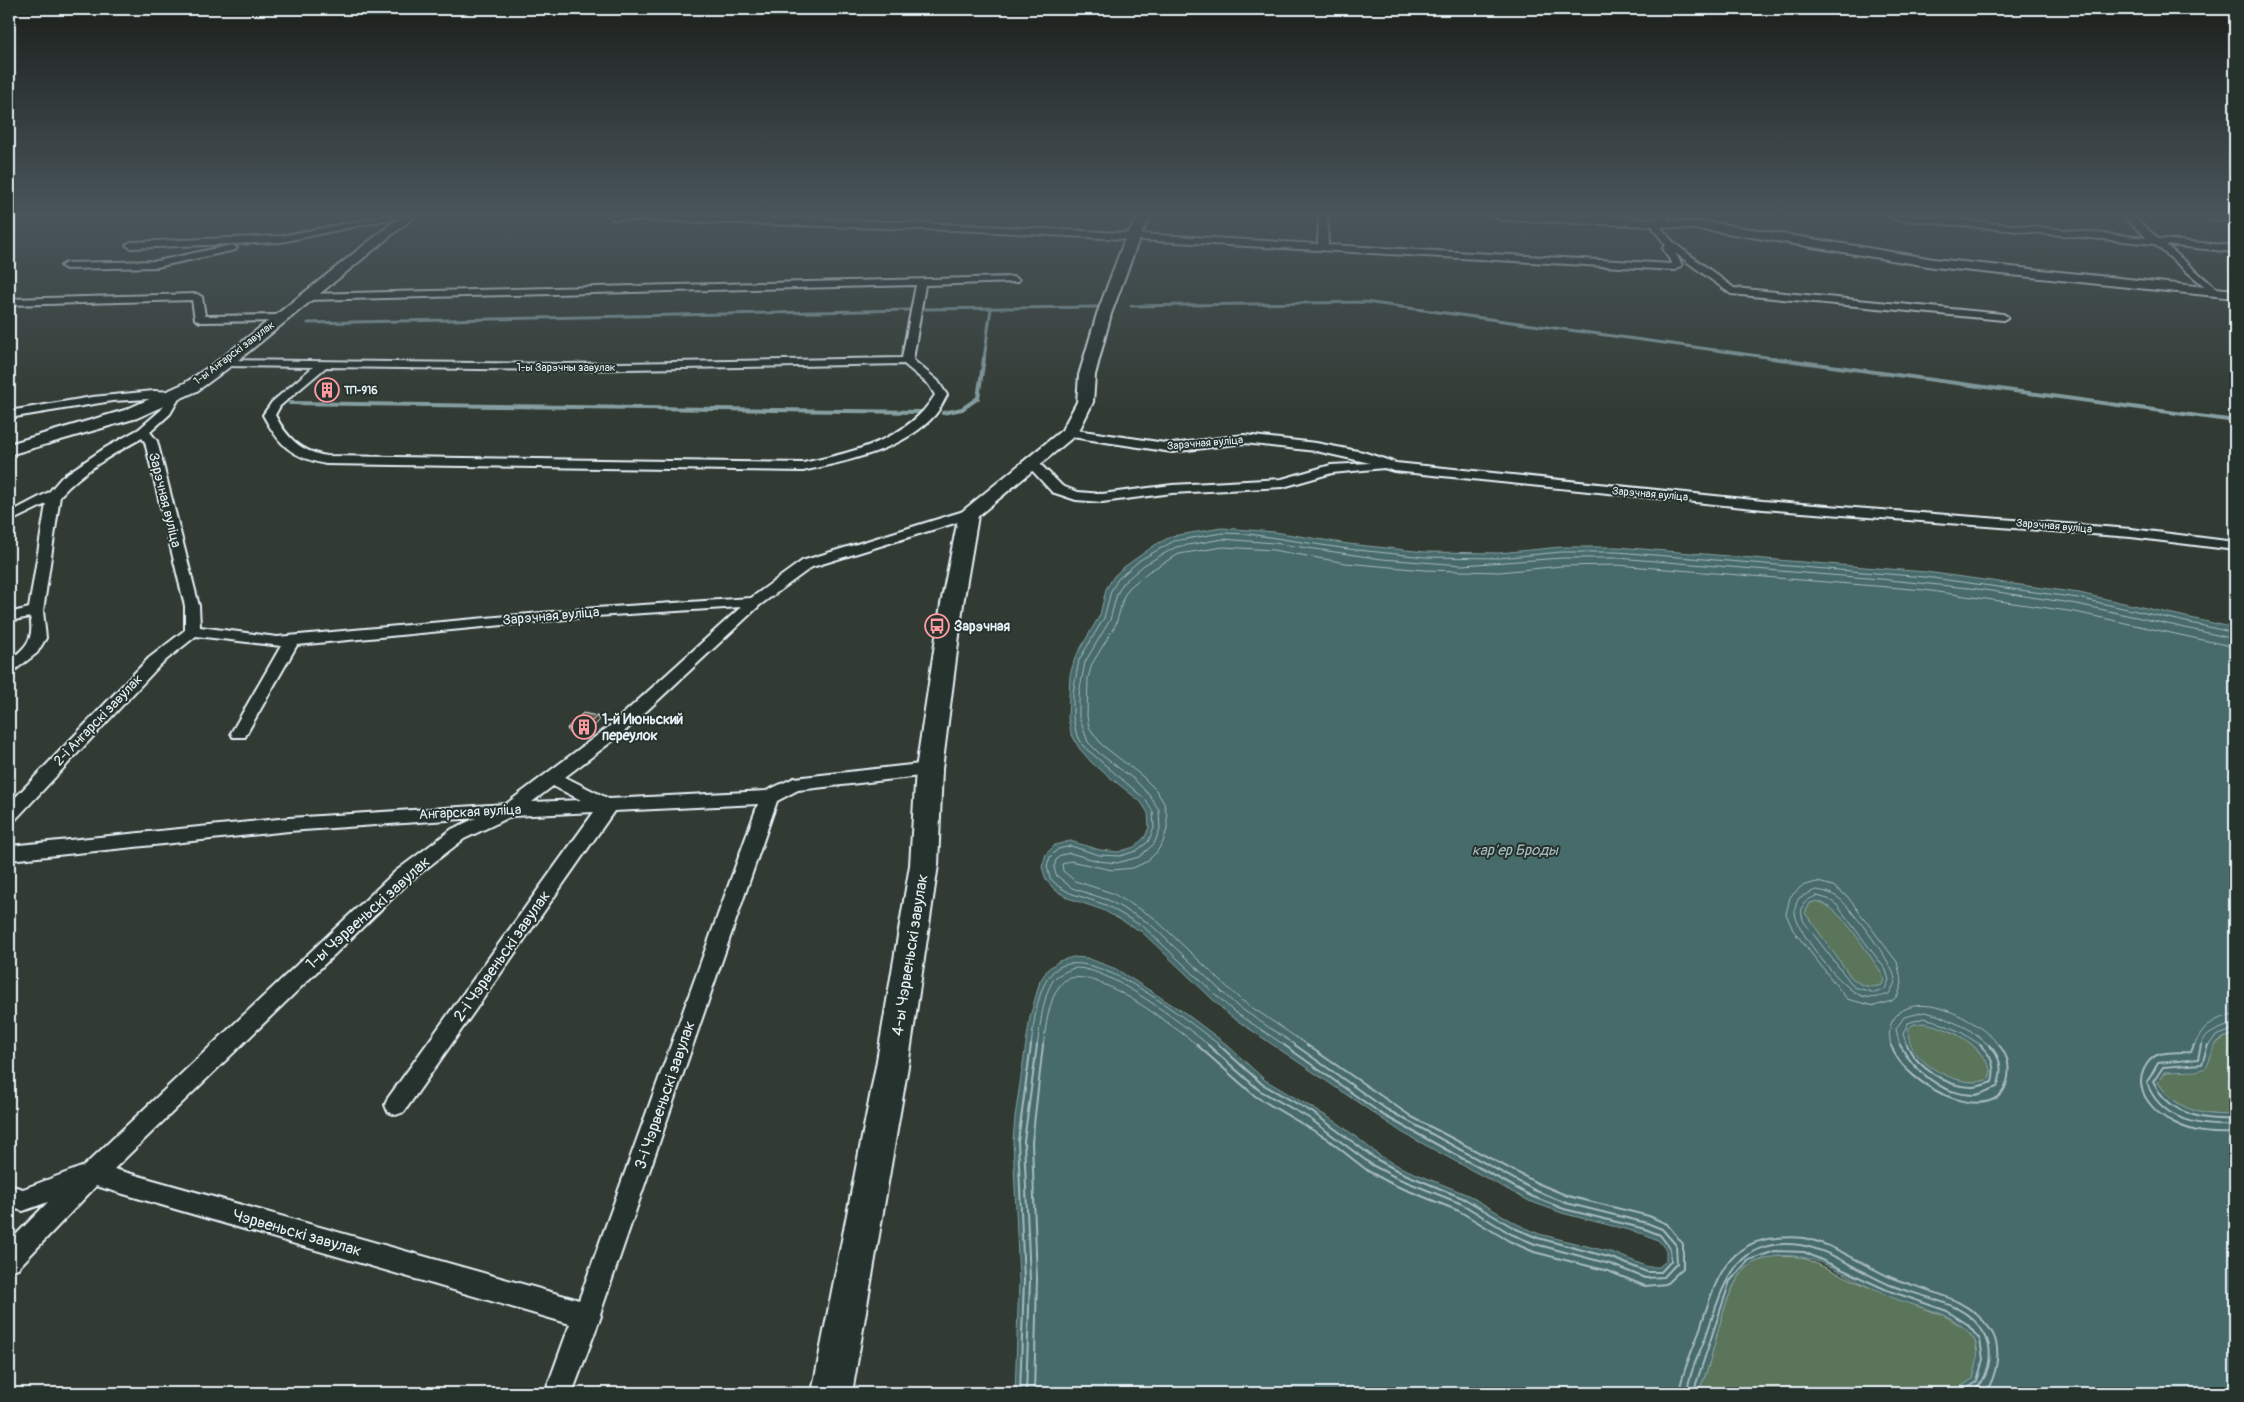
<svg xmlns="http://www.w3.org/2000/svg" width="2244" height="1402" viewBox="0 0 2244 1402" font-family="Pangolin,sans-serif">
  <rect width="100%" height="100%" fill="#323b33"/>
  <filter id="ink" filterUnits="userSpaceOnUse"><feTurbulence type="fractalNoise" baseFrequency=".02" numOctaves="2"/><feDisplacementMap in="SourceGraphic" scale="10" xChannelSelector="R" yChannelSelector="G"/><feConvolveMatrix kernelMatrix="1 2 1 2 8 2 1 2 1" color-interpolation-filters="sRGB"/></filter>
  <g filter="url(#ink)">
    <path fill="#5a745a" stroke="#a1b2a9" d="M1817,901c26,7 49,51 65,72l2,7 -2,5c-12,4 -22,1 -31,-8l-46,-64 5,-10z
      M1924,1023c28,5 56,21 67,48l-2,8c-27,13 -86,-18 -81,-51l6,-4z
      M2235,1034v80c-31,3 -60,-4 -77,-32l6,-10 15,-1 31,-11c2,-16 10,-22 25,-26z
      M1775,1256l27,1 84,38 59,21 20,12 10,13 3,17 -5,21 -22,14h-254c20,-32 23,-111 56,-130 7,-3 15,-5 22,-7z"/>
    <path fill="#466a6b" stroke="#87a0a3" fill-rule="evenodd" d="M1222,528l53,4 73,12 77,8 74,1 62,-6h56l309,25 153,21 156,35v406c-26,6 -19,15 -29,34l-10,3 -32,1 -6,10c16,28 47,35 77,32v279h-284l22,-14c3,-12 8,-29 1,-40 -7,-10 -19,-19 -29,-24 -20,-8 -42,-12 -61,-21 -24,-10 -59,-34 -83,-37 -16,-3 -33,-1 -48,6 -33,18 -36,98 -56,130h-682l4,-113 -6,-139 2,-24 15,-100 10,-36 8,-12 11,-8 14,-4 14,1 29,11 69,44 41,31 39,36 73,43 41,32 23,13 66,27 49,29 22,10 75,19 34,14h11l7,-6v-11l-8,-10 -14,-6 -82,-21 -33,-12 -126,-68 -174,-118 -87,-83 -39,-22 -35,-12 -13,-8 -9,-10 -4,-13 4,-13 9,-9 15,-4 30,9 18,2 16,-5 11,-10 4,-10 -1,-14 -7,-11 -49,-39 -13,-15 -8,-15 -3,-16 2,-42 5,-17 25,-43 6,-26 8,-13 10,-9 31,-22 17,-9zM1817,901c26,7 49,51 65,72l2,7 -2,5c-12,4 -22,1 -31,-8l-46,-64 5,-10zM1924,1023c28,5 57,21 67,48l-2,8c-27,13 -87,-19 -80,-51l5,-4z"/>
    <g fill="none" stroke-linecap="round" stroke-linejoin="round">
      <path stroke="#a7bbc0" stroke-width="1" d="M1818,882l15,4 14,10 50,66 5,21 -4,12 -6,6 -18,5 -27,-7 -54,-69 -7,-16 4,-17 12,-11z
        M1816,890c9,1 18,4 25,10 11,10 54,65 54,80 0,4 -4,10 -6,14 -9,3 -17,5 -27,2 -19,-6 -65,-63 -67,-83 0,-6 1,-10 4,-15z
        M1817,896l11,3 9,6 49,65 3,10 -4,9 -10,4 -21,-6 -50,-65c-6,-14 -1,-22 13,-26z
        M1031,1046c3,-22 5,-54 20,-72 32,-41 141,51 170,72
        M1037,1046c3,-16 6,-57 19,-69 4,-3 16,-9 20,-9 35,0 106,56 134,78
        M1043,1046c3,-18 5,-47 18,-62 23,-29 116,46 138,62
        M1286,1046l-53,-35 -88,-83 -39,-23 -36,-12 -12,-7 -8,-8 -3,-12 3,-9 8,-8 13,-3 28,9 21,1 16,-5 12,-9 6,-14 -1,-16 -8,-13 -62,-53 -7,-14 -3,-15v-24l6,-33 25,-42 7,-27 7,-12 22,-19 34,-19 48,-8 27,1 99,15 77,8 74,1 62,-6h56l308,25 153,21 157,35
        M1297,1046l-60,-40 -88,-83 -41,-23 -36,-12 -16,-13 -2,-8 2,-7 5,-5 9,-2 28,8 19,2 22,-6 15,-13 6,-15 -1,-19 -9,-14 -15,-16 -35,-26 -12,-12 -9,-25v-23l6,-32 25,-42 7,-26 6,-11 21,-18 32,-18 47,-8 51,4 108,16 80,6 100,-7h55l263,21 98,10 99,15 158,35
        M1309,1046l-68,-46 -88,-83 -41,-24 -37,-12 -12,-10 -1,-7 8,-3 42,9 21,-2 13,-6 10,-9 7,-11 4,-13v-13l-3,-13 -8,-13 -14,-14 -40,-31 -13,-18 -2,-11 1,-38 4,-14 24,-40 8,-28 5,-8 19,-16 31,-18 44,-7 50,3 73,13 78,7 75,2 63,-6 55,-1 307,25 151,22 160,35
        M1891,1046c-2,-9 -3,-21 4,-29 25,-30 86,5 105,29
        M1900,1046l-4,-17 8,-12 21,-5 12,3 30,13 23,18
        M1907,1046l-4,-12 5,-11 16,-5 11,3 26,11 21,14
        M2194,1046c9,-19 20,-29 41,-31
        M2201,1046c3,-14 22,-18 34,-23
        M2208,1046l8,-10 19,-7"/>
      <path stroke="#a7bbc0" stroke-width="2" d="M1197,1045l58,51 71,42 42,33 26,14 65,26 50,30 25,11 74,19 37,15 21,-2 17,-16v-24l-16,-20 -18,-8 -81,-20 -31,-13 -125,-66 -105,-72
        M1208,1045l51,45 50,28 63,47 25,13 65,26 49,30 24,10 75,20 35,14 19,-1 13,-14 -1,-18 -14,-16 -15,-6 -81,-20 -32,-13 -148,-81 -91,-64
        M1219,1045l43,39 50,28 64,47 24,13 65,27 49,29 24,10 74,20 35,14h14l10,-11 -1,-13 -10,-13 -15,-6 -81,-20 -33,-13 -148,-81 -99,-70
        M1891,1045c13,43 110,87 117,32 2,-13 -1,-22 -9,-32
        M1900,1045c14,26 44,51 75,50 7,-1 15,-6 22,-8 6,-16 5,-29 -8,-42
        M1907,1045c10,22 41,43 66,42 6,0 13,-3 19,-5 4,-15 0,-26 -12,-37
        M2194,1045l-3,7c-11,1 -24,-1 -34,3 -7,3 -10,8 -13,14 -11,23 11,45 31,54 19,10 39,11 60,10
        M2201,1045l-3,14 -40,4 -11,20c13,37 53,44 88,42
        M2208,1045l-6,19 -39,3 -10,15c16,32 48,39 82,37
        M1020,1393l4,-113 -6,-139 13,-96
        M1026,1393l4,-113 -6,-139 13,-96
        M1034,1393l3,-113 -5,-138 11,-97
        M1679,1393c3,-21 13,-41 20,-61 14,-43 24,-91 78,-94 10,-1 21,-2 31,1 29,7 55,26 82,38 34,14 77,19 100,52 13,18 7,47 -5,64
        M1687,1393c2,-20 12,-38 19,-57 17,-50 28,-100 94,-91 32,5 61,28 90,40 32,13 77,16 95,50 10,19 3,45 -13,58
        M1693,1393l37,-112 19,-21 26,-9 29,1 83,38 60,21 20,13 13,16 3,19 -6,23 -17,11"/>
      <path stroke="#87a0a3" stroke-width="3" d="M1131,306l234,-4 416,57
        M925,309l172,-2
        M308,323l600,-13
        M984,359l7,-51"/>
      <path stroke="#87a0a3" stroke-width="4" d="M1772,358l463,63
        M290,403l631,9
        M943,413l19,-4 16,-11 6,-40"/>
      <g stroke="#e8f1f8" stroke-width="4">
        <path id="street" d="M387,216h17l-123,26 -150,6 -5,-3 5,-3 150,-6z
          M609,216c237,0 473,15 709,28l1,-28h8l1,29 344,19 -9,-16 3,-3 -12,-15 -2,-8 9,-6h10l-10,7 1,6 12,14 60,45 269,26 5,3 -5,3 -272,-26 -56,-41 7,12 -7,5 -695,-39 -367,-12z
          M1889,216h30l228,22 -24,-22h9l27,23 76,7v6l-69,-7 52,45v4l-3,1 -61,-51 -261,-25z
          M2207,216h28v5l-24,-2z
          M232,245l5,3 -2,2 -78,17 -91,2 -5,-3 5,-3 91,-2z
          M1014,277l5,3 -2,2 -92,3 -12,75 25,21 9,14c-4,7 -7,14 -12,20 -31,35 -88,46 -132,56l-477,-7c-35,-7 -46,-18 -63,-49l9,-13 41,-35 -88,-1 -5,-3 5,-3 341,4 336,-6 14,-73 -609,15 -5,-3 5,-3zM904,364l25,21 6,10c-27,45 -83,58 -132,68l-477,-7c-26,-5 -39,-18 -51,-41l5,-9 46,-39 240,3z
          M197,294l5,3 3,19 75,-1 5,3 -5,3 -80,1 -5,-3 -3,-19 -183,5v-6z
          M154,391l21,1 6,3 -11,19 -20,18 7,9 42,165 1,21 77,10 319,-29 155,-10 51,-37 162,-50h10l2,3 -2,3 -162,50 -52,38 -137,128 -58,44 44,22 157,-8 28,-13 135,-15 6,2 3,4 -3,4 -6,2 -131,15 -21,11 -177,513 1,2 -29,77h-27l25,-69 -474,-138 -78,82 -9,3v-29l39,-40 -25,9 -14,-4v-22l14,4 61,-23 312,-295 56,-42 24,-11 -187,13 -280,29v-14l280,-28 217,-14 105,-79 130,-118 -145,9 -299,29 -50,88 -2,4h-12l-2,-4 50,-87 -85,-10 -35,28 -146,156 -6,1v-17l140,-146 36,-28v-24l-40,-164 -3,-4c-29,16 -60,33 -82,58l-17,115 3,27 -9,15 -22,17 -6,2v-12c17,-12 26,-21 21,-43l-21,4v-8l20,-5 17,-104 -37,18v-9l40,-21 13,-15 43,-29 34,-19 22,-19 6,-12 -55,3 -103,17v-7l83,-14zM553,786l28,14 -49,2zM758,804l-179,496 -465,-131 296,-288 54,-42 48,-23 82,-4 -206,286 -3,7 3,7 8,3 8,-3 210,-301z
          M1069,429l103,15 72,-9 72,8 47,9 33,11 367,38 368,28 104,13v8l-104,-13 -368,-28 -369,-38 -10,-3 -52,5 -49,14 -111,6 -70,9 -26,-2 -24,-8 -24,-26 -2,-3 2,-3h8l26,26 16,6 24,2 70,-9 110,-6 49,-14 39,-2 -54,-12 -72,-8 -72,9 -107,-16 -2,-3z"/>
      </g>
      <g stroke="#e8f1f8" stroke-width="4">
        <path id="secondary" d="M401,216h14l-184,150 -34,25 -60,27 -128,37v-11l116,-34 60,-27 34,-23z
          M1139,216h12l-11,20 -29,78 -16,61 -2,27 -15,31 -100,83 -15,88 -21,165 -4,96 -30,201 -56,327h-40l64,-327 34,-201 6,-96 25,-165 18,-90 103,-84 15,-28 2,-27 18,-61 29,-78z
          M1494,216h103l118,7 219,36 301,31v8l-301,-31 -219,-36 -59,-5 -156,-6z"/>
      </g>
      <use href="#street" fill="#26332d" fill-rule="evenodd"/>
      <use href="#secondary" fill="#26332d" fill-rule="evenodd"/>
    </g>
    <path fill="#544f40" stroke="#e8f1f8" d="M597,716l2,5 -16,15 -14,-3 -2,-5z"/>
    <path fill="#454034" stroke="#e8f1f8" d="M597,716l2,5 -16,15 -2,-4z"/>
    <path fill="#625c4b" stroke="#e8f1f8" d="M583,713l14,3 -16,16 -14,-4z"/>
  </g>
  <linearGradient id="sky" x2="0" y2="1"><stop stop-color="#1c201c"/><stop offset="0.52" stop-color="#49555b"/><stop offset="1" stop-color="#49555b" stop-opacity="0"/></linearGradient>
  <rect width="2244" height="412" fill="url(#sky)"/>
  <defs>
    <g id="building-ring" transform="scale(1.25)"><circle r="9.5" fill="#26332d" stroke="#ff9aa2" stroke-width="1.5"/><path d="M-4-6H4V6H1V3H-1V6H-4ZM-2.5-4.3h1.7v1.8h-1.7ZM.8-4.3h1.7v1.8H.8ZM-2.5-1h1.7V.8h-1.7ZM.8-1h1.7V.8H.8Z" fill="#ff9aa2"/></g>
    <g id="bus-ring" transform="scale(1.25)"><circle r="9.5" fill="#26332d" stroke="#ff9aa2" stroke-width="1.5"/><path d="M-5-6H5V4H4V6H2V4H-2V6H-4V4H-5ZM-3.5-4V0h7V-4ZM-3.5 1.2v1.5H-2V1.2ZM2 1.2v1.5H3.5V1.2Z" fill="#ff9aa2"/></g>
  </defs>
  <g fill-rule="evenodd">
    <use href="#building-ring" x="327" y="390"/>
    <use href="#bus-ring" x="937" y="626"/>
    <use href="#building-ring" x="584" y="727"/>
  </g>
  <g text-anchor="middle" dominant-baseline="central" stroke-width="4" stroke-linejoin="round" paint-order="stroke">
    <g font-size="11" fill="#e8f1f8" stroke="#26332d">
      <text transform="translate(234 353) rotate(-37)">1-ы Ангарскі завулак</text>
      <text x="566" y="367">1-ы Зарэчны завулак</text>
      <text transform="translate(1205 443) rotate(-5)">Зарэчная вуліца</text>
      <text transform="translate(1650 494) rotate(5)">Зарэчная вуліца</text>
      <text transform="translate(2054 526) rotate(5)">Зарэчная вуліца</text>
    </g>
    <g font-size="11" font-weight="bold" fill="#e8f1f8" stroke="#26332d" text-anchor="start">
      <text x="344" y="390">ТП-916</text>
    </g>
    <g font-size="14" fill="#e8f1f8" stroke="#26332d">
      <text transform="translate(165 500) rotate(76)">Зарэчная вуліца</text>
      <text transform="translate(551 616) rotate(-5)">Зарэчная вуліца</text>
      <text transform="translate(98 720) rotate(-46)">2-і Ангарскі завулак</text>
      <text transform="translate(470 812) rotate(-3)">Ангарская вуліца</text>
    </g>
    <g font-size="14" font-weight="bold" fill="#e8f1f8" stroke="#26332d" text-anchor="start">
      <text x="954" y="626">Зарэчная</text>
      <text x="602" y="719">1-й Июньский<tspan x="602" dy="16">переулок</tspan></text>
    </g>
    <g font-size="15" font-style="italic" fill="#a7bbc0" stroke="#26332d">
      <text x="1515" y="850">карʼер Броды</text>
    </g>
    <g font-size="16" fill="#e8f1f8" stroke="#26332d">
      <text transform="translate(368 913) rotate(-42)">1-ы Чэрвеньскі завулак</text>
      <text transform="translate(910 955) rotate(-81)">4-ы Чэрвеньскі завулак</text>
      <text transform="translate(502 956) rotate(-55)">2-і Чэрвеньскі завулак</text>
      <text transform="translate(665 1095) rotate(-71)">3-і Чэрвеньскі завулак</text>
      <text transform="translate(297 1233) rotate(16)">Чэрвеньскі завулак</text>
    </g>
  </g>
  <rect width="2244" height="1402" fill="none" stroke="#26332d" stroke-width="30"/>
  <rect x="15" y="15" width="2214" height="1372" fill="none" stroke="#e8f1f8" stroke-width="2" filter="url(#ink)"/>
</svg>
